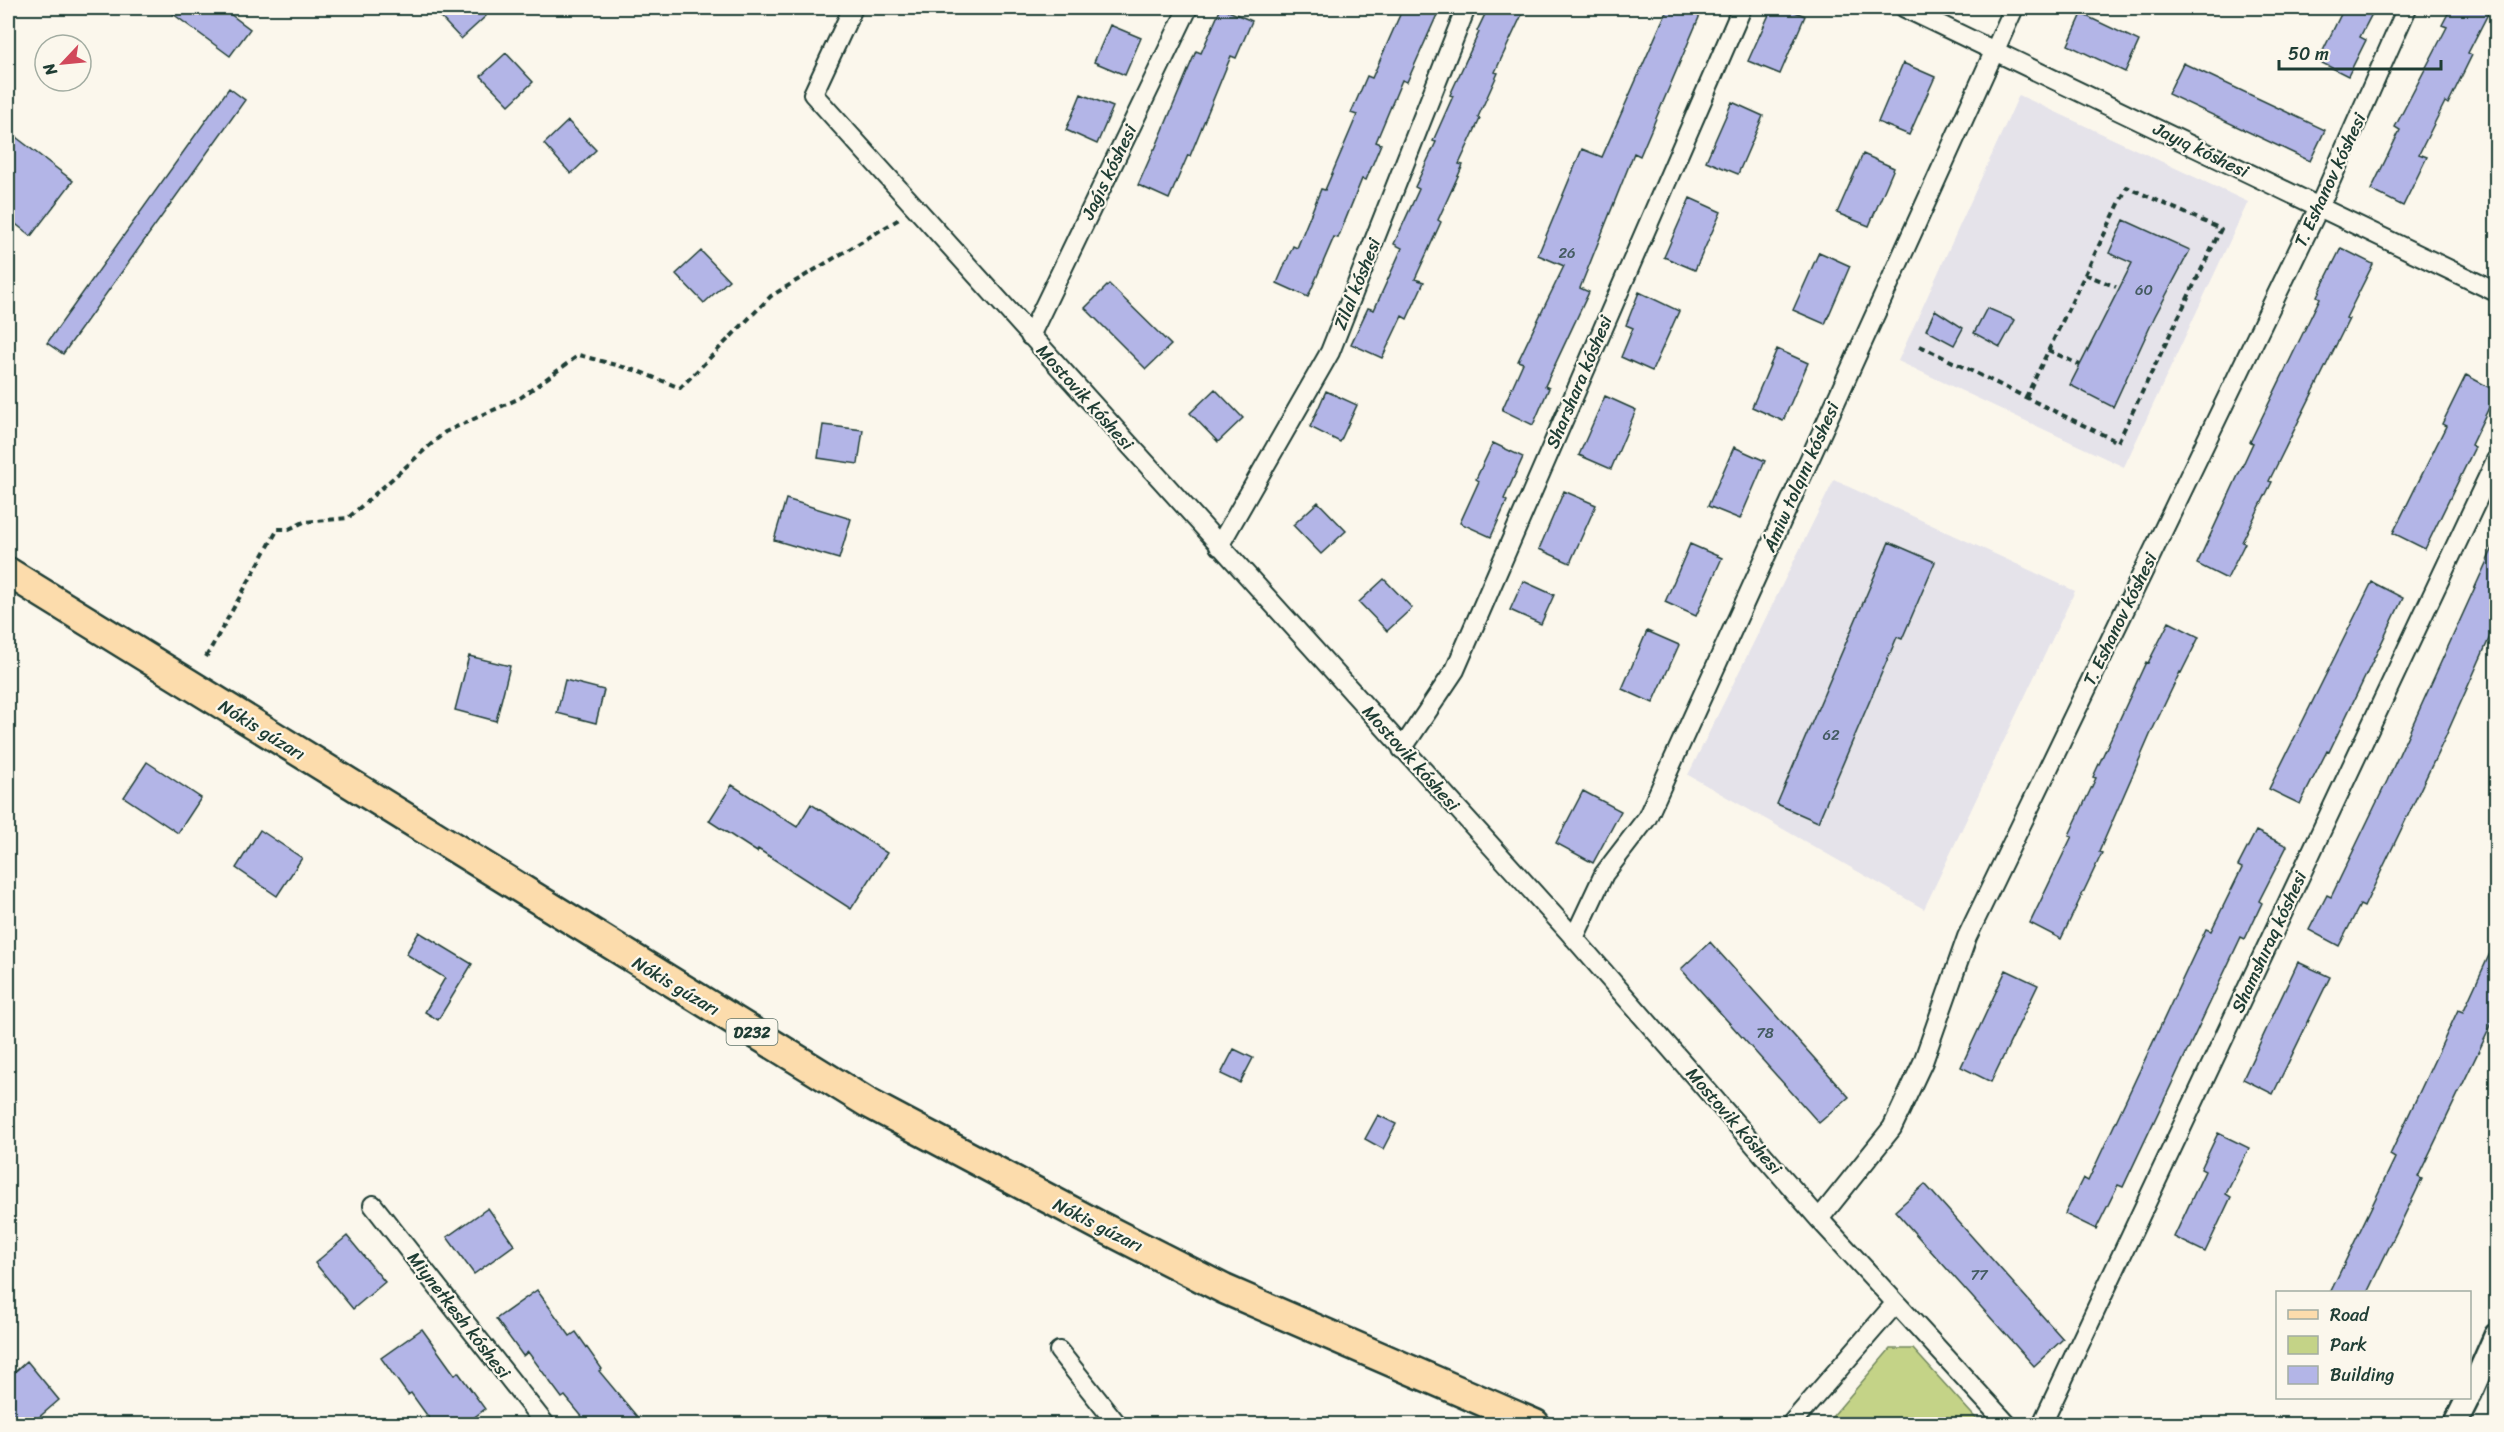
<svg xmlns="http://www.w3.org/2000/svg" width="2504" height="1432" viewBox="0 0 2504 1432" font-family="Sriracha,sans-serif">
  <rect width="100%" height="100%" fill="#fbf7ec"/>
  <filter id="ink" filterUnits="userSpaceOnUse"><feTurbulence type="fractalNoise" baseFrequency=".0167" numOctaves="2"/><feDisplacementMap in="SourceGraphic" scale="12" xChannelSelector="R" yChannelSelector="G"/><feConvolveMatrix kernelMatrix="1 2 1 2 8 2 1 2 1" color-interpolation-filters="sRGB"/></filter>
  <g filter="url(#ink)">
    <path fill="#e5e3ea" d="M2019,95l229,107 -124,265 -226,-106z
      M1834,480l241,111 -151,318 -236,-134z"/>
    <path fill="#c4d387" stroke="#72885e" stroke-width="1.5" d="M1890,1349h23l68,75h-155z"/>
    <path fill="#b3b5e7" stroke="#1f3d34" stroke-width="1.5" d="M165,8h57l28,21 -20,27z
      M432,8h46l8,8 -25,23z
      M1221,8l31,13 -16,37 -5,-2 -41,100 -2,-1 -19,44 -31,-14 16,-36h1l41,-98 5,2z
      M1403,8h37l-33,74 -5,-2 -26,62 5,2 -15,36 -4,-1 -24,59 -4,-1 -26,60 -31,-14 16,-37 4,2 24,-59 4,1 32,-75 -6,-2 16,-37 5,2z
      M1488,8h37l-30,64 3,1 -20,44 2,2 -21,45 4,1 -25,55 3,2 -26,57 9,3 -17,37 -5,-3 -20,42 -31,-14 17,-36 6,2 28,-62 -8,-4 25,-55 -4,-2 21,-45 -3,-1 20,-45 -3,-1 29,-63 -2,-1z
      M1668,8h35l-63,148 -6,-3 -54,135 9,4 -44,94 4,2 -16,37 -31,-15 21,-47 -5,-2 46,-95 -26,-11 44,-106 20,8z
      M1772,8h13l20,8 -25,58 -32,-13z
      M2344,8h31l-15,29 6,3 -18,36 -30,-15z
      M2451,8h40l-23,45 4,2 -24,49 -3,-2 -26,52 8,3 -24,49 -32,-16 29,-60 -5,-3 52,-100 -5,-2z
      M2082,14l57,27 -14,31 -57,-27z
      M1110,25l31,13 -16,37 -31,-13z
      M506,53l27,29 -24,23 -28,-29z
      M1903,63l32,14 -26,58 -31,-13z
      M2183,63l142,67 -15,31 -142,-67z
      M229,88l16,12 -182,254 -16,-11z
      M1081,94l32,13 -16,37 -31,-14z
      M1732,102l31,14 -25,58 -32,-13z
      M568,121l28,29 -25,24 -27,-30z
      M8,131l65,50 -42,55 -23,-18z
      M1863,154l31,14 -25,58 -32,-13z
      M1690,198l31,14 -26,58 -31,-13z
      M2124,220l66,30 -35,66 -42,91 -43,-22 62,-122 -23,-10z
      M2341,248l32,16 -27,54 3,1 -80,162 3,1 -30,60 3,1 -18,36 -30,-15 56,-121 -3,-1 70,-144 -3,-2z
      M701,251l28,29 -25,23 -28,-29z
      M1819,252l31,14 -25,58 -32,-14z
      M1109,284l62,61 -25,24 -61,-61z
      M1639,292l40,19 -27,60 -31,-14 12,-29 -7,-3z
      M1987,308l28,12 -15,27 -26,-14z
      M1935,310l28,18 -9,17 -28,-15z
      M1777,349l31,14 -25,58 -31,-14z
      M2466,375l30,16v2l-25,52 4,2 -50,102 -32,-16 53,-107 -4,-2z
      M1215,389l28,29 -25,24 -28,-29z
      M1326,391l31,14 -17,37 -30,-15z
      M1605,396l31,14 -25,59 -32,-14z
      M823,425l40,5 -5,34 -40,-6z
      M1493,443l30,14 -19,42 3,2 -16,36 -31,-14 19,-42 -3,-2z
      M1734,447l31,14 -25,58 -32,-13z
      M1564,491l32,14 -26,58 -31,-14z
      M786,499l65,20 -12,40 -65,-19z
      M1318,502l28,29 -25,23 -28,-29z
      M2496,541v82l-51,115 -81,169 -4,-2 -21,41 -30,-16 18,-35 4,2 56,-116z
      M1889,542l46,20 -33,77 -5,-2 -79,185 -41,-18z
      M1690,544l32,14 -26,58 -31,-14z
      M1384,579l28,29 -25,23 -28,-29z
      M1523,581l31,14 -13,29 -31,-14z
      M2372,582l31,16 -74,154 -2,-1 -27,53 -31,-15z
      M2169,622l30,15 -18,36 -1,-1 -30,63 -51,117 3,1 -41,86 -31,-16 42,-87 -3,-1 27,-57 -3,-1 53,-115 2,1z
      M1647,631l32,14 -26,58 -31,-14z
      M469,656l41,10 -14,55 -41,-11z
      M565,680l39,10 -8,33 -39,-10z
      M147,762l54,36 -23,35 -54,-36z
      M732,785l65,42 14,-23 76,49 -36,56 -93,-60 -1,3 -48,-31z
      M1583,791l38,20 -28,52 -37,-20z
      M260,830l42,28 -25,38 -41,-28z
      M2256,831l31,15 -28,55 3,2 -17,36 -4,-2 -118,250 -5,-2 -22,44 -31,-15 18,-36 5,3 118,-252 5,2 31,-63 -4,-2z
      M419,932l53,32 -34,56 -13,-8 20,-34 -39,-24z
      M2496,940v75l-78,162 4,2 -55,114h-37l65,-135 -5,-3 68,-145 5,2z
      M1710,942l139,155 -30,26 -138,-154z
      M2298,962l32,15 -57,117 -30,-15z
      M2006,970l32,15 -47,97 -30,-15z
      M1234,1049l19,9 -13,25 -19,-9z
      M1378,1115l18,9 -13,25 -18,-10z
      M2218,1133l31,15 -23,46 5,3 -26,55 -31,-15 31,-66 -4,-2z
      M1925,1184l138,155 -29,27 -139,-155z
      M488,1208l26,37 -40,29 -27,-37z
      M347,1236l38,46 -32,27 -38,-46z
      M537,1290l33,46 6,-4 26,37 -3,2 45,54h-55l-24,-29 -3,2 -34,-46 -5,4 -27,-37z
      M422,1329l33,46 3,-3 27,37 -21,16h-30l-23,-32 -3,2 -27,-37z
      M27,1361l32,39 -29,25h-9l-13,-16v-31z"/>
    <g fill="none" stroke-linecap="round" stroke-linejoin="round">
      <g stroke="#1f3d34" stroke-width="22">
        <path id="minor" d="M853,8l-40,86 755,837 251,288 188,205
          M1905,8l591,284
          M1030,336l158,-328
          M1219,546l111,-194 136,-344
          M1402,749l53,-79 287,-662
          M1574,938l30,-64 43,-56 367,-810
          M373,1205l172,219
          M1819,1219l73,-91 31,-66 44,-125 352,-730 88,-199
          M1059,1351l58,73
          M1791,1424l104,-120
          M2042,1424l454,-964"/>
      </g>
      <g stroke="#1f3d34" stroke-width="27">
        <path id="tertiary" d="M2470,1394l26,-59
          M2455,1424l13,-26"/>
      </g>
      <g stroke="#1f3d34" stroke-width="33">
        <path id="primary" d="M8,572l860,531 232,123 124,63 311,135"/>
      </g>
      <path stroke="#1f3d34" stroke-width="4" stroke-dasharray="6 4.5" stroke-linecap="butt" d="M2085,274l31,13
        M1920,346l198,96 103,-213 -94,-42 -101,210
        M2048,350l32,15
        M206,657l72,-128h11l15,-7 44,-4 97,-86 75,-34 59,-43 59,16 42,17 91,-92 130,-78"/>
      <use href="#minor" stroke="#fbf7ec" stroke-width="18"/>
      <use href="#tertiary" stroke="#fbf7ec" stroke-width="22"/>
      <use href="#primary" stroke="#fcdcac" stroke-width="28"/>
    </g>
  </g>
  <g text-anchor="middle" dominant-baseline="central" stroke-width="4.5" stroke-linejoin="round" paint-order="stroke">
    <g font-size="15" fill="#445b61">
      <text x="1567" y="253">26</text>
      <text x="2144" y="290">60</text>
      <text x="1831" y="735">62</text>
      <text x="1765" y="1033">78</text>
      <text x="1979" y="1275">77</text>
    </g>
    <rect fill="#fbf7ec" stroke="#61756b" stroke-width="1.5" x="726.5" y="1019" width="51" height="26" rx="4.5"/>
    <g font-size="16" font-weight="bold" fill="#1f3d34">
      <text x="752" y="1032">D232</text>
    </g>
    <g font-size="18" fill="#1f3d34" stroke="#fbf7ec">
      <text transform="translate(2201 150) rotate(26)">Jayıq kóshesi</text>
      <text transform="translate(1109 172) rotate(-64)">Jaǵıs kóshesi</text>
      <text transform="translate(2330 180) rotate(-65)">T. Eshanov kóshesi</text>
      <text transform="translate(1357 284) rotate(-68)">Zilal kóshesi</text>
      <text transform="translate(1579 382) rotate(-67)">Sharshara kóshesi</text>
      <text transform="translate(1085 397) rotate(48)">Mostovik kóshesi</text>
      <text transform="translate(1801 477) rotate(-66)">Ámiw tolqını kóshesi</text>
      <text transform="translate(2120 619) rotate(-64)">T. Eshanov kóshesi</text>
      <text transform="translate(262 730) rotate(32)">Nókis gúzarı</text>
      <text transform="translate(1411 758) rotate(48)">Mostovik kóshesi</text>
      <text transform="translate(2269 942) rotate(-65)">Shamshıraq kóshesi</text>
      <text transform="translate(676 986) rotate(31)">Nókis gúzarı</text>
      <text transform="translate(1734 1121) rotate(49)">Mostovik kóshesi</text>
      <text transform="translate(1098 1225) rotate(27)">Nókis gúzarı</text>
      <text transform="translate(459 1315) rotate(52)">Miynetkesh kóshesi</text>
    </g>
  </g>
  <rect width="2504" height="1432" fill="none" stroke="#fbf7ec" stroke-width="30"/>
  <rect x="15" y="15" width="2474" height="1402" fill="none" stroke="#1f3d34" stroke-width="2" filter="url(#ink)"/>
  <rect x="2276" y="1291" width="195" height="108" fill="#fbf7ec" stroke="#a3ada2" stroke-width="1.5"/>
  <rect x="2288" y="1310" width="30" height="9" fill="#fcdcac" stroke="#a3ada2" stroke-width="1.5"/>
  <text x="2330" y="1321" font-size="18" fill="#1f3d34">Road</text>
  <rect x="2288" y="1336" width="30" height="18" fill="#c4d387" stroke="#a3ada2" stroke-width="1.5"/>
  <text x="2330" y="1351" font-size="18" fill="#1f3d34">Park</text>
  <rect x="2288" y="1366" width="30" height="18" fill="#b3b5e7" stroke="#a3ada2" stroke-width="1.5"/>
  <text x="2330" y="1381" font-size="18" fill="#1f3d34">Building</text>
  <g transform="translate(63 63) rotate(244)"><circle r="28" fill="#fbf7ec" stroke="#a3ada2" stroke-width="1.5"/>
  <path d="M0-4.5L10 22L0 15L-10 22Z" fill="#d1495b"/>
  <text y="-9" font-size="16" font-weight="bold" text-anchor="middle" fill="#1f3d34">N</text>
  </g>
  <path d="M2279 60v9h162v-9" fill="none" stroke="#1f3d34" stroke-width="3"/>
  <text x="2288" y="60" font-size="18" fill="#1f3d34" stroke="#fbf7ec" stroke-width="4.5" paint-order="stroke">50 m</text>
</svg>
